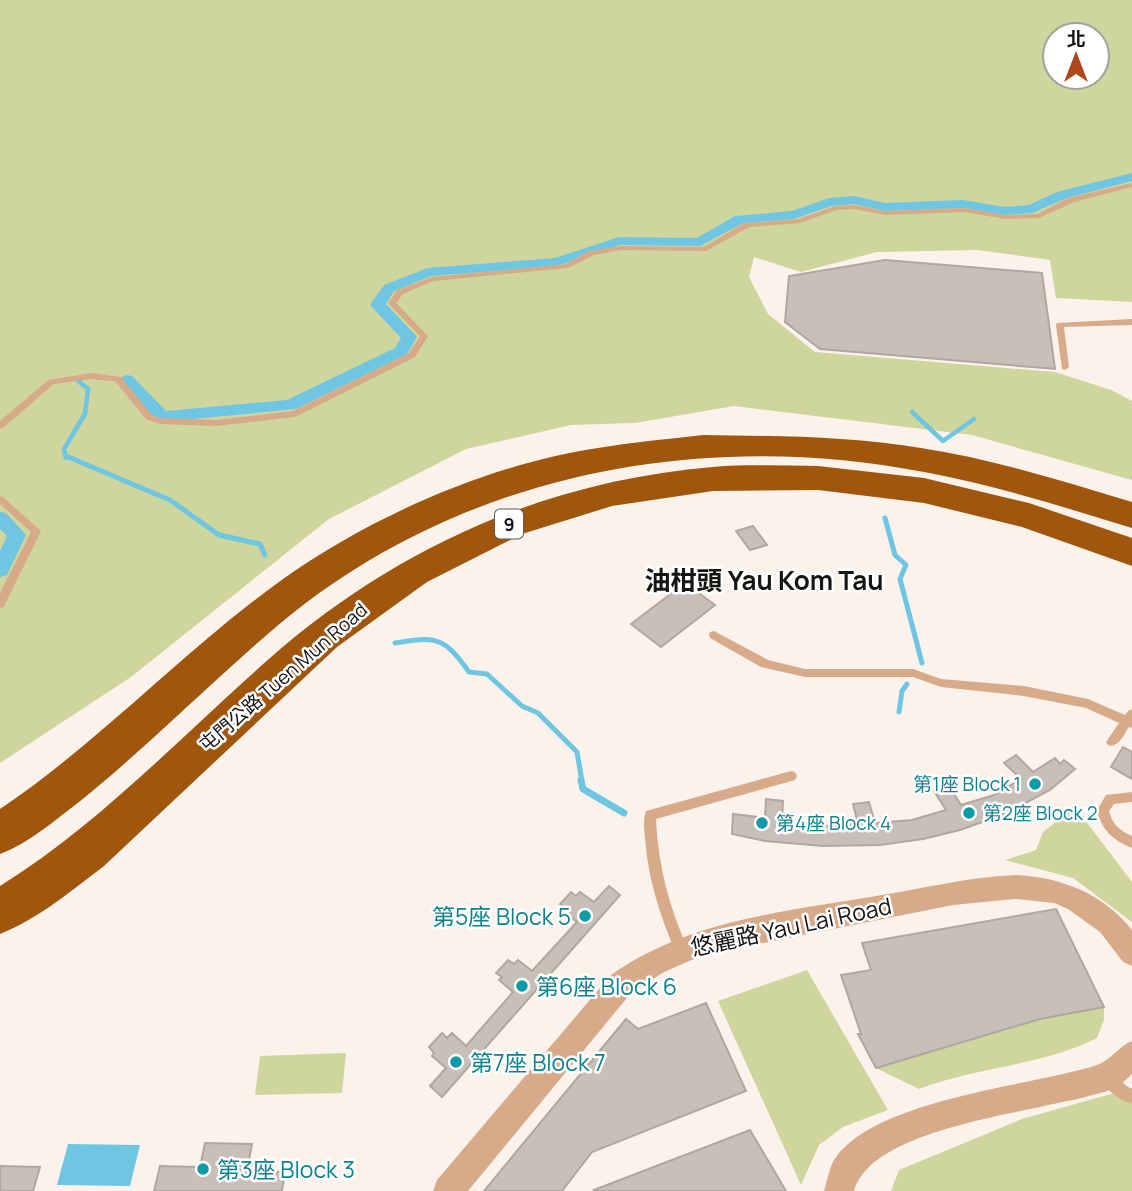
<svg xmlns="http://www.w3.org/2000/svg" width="1132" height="1191" viewBox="0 0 1132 1191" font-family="Manrope,'Noto Sans TC',sans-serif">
  <rect width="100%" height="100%" fill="#fbf3eb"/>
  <path fill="#ced59d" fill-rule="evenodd" d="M0,0h1132v302l-76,-4 -6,-38 -73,-10 -100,2 -76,20 -47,-15 -5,20 19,37 47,38 240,20 56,18 21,11v79l-160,-45 -238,-29 -99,17 -64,2 -105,24 -137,70 -198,158 -131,86zM1055,35h42v42h-42z
    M1075,807l57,75v40l-59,-44 -68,-18 31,-10 7,-18z
    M807,970l81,140 -45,17 -24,18 -18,40 -83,-184z
    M1104,1007v13l-7,18c-55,28 -121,29 -178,51l-43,-21 164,-49z
    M346,1053l-4,40 -87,2 5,-39z
    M1132,1088v103h-241l8,-21 123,-51z"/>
  <path fill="#6ec6e2" d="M68,1144l72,1 -10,41 -73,-1z"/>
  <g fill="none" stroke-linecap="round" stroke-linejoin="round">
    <path stroke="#6ec6e2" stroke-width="4.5" d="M912,412l31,29 31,-22
      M66,458l-2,-9 21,-35 3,-25 -11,-9"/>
    <path stroke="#6ec6e2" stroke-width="5" d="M66,456l104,44 49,35 41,9 5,11
      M885,518l10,37 11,10 -6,14 22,84
      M395,643c42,-7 49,-6 74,29l18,2 35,32 16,7 39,39 5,29
      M899,712l3,-21 5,-7"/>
    <path stroke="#6ec6e2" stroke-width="7" d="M581,780l2,9 41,24"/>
    <path fill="#6ec6e2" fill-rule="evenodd" d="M1132,173v8l-65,17 -35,15 -28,2 -41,-7 -78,3 -31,-7 -23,2 -37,13 -51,4 -43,23 -80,-1 -63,21 -126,10 -37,15 -8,13 31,33 -10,17 -111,55 -134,13 -6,-1 -38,-41 8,-5 6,1 34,35 121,-11 108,-52 6,-10 -31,-33 14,-20 44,-17 127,-10 64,-21 78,1 38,-22 57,-5 37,-13 25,-2 31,7 78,-3 41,7 25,-2 28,-13z
      M0,512l6,1 20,22 -19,40 -7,2v-26l7,-15 -7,-7z"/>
  </g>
  <path fill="#c7bfb8" stroke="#afa7a0" stroke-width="2" d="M885,260l157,13 13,96 -235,-20 -35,-27 4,-46z
    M753,526l14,19 -17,5 -14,-19z
    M685,583l30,22 -54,42 -30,-23z
    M1123,747l9,5v27l-21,-12z
    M1016,755l17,17 22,-14 5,6 4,-4 11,9 -25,21 -43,23 -47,17 -37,9 -43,6 -57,1 -58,-5 -33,-7 1,-20 32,4 1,-19 17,2 -1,20 38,5 38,-2 -5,-20 16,-2 6,21 37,-3 34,-10 -12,-19 15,-5 12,19 33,-10 27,-16 -17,-16z
    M609,886l11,9 -178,202 -12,-11 16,-18 -14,-12 2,-3 -5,-6 13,-14 5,5 5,-5 14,13 47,-54 -14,-12 3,-3 -6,-4 12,-13 6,4 4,-4 14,11 45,-49 -14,-11 3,-3 -6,-4 11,-12 5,4 4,-4 14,10z
    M1056,909l48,98 -64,12 -164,49 -18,-34h3l-20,-59 30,-5 -9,-27z
    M706,1003l40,88 -154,61 -30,39h-78l142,-172 12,10z
    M750,1130l36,61h-191l-1,-1z
    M205,1143l47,1 -5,27 38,1 -3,19h-128l6,-25 40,1z
    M0,1166l40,1 -7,24h-33z"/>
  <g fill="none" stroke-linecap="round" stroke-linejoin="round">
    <path fill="#d7aa89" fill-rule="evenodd" d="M1132,183v4l-58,15 -35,16 -34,1 -41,-7 -78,3 -32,-6 -18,1 -36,13 -51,4 -43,24 -85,-1 -27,5 -26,13 -135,13 -30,13 -7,9 32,33 -13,21 -120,60 -79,9 -56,-2 -14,-5 -31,-38 -24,-2 -37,5 -51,44 -3,1v-8l48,-41 43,-7 30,4 31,38 9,3 55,2 77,-9 116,-58 11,-17 -32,-33 9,-13 35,-13 134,-13 23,-13 32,-5 83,1 40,-24 55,-4 36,-13 19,-1 32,6 78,-3 41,7 33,-1 30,-16z
      M1132,319v6l-68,2 5,40 -4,3 -3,-1 -6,-44 1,-2z
      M0,496l3,1 38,34 -36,73 -1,3 -4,1v-15l31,-61 -31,-28z
      M714,631l54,29 37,9h108l28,10 83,7 64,13 37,16 3,-4 4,-2v19l-3,-1c-5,7 -11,22 -21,18l-2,-3 13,-19 -33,-15 -62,-12 -83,-9 -28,-10h-108l-44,-10 -51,-29 -1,-3 1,-3z
      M791,771l4,1 2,4 -2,4 -139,39c2,46 13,88 32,130l-2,4 -5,2 -5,-2c-16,-37 -28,-74 -31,-115 -1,-9 -2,-18 1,-27z
      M1132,792v10l-18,2 -5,7c3,13 11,20 23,25v12c-19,-8 -30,-17 -35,-38l9,-15z
      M1109,1072c9,4 14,13 23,17v15c-13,-5 -24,-11 -30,-25l2,-5z"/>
    <path fill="#d7aa89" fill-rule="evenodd" d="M1015,875c45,2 88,18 117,55v36l-9,-4 -23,-30 -32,-23 -14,-6 -39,-4 -62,6 -250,50 -39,17 -33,21 -163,198h-35l4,-11 174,-205c79,-56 178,-64 271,-80 44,-7 87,-18 133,-20z
      M1132,1041v33l-14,13c-60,25 -244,34 -264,104h-30c3,-10 5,-22 10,-31 39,-61 198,-74 263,-95 13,-4 22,-19 35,-24z"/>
    <path fill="#a0570d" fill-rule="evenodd" d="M703,435c73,1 145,1 218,13 72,11 141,33 211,54v26c-69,-21 -137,-43 -208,-56 -231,-45 -476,5 -655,161 -64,55 -124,116 -190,169 -25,19 -50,41 -79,52v-45c101,-68 184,-159 283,-230 89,-63 207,-115 315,-131 35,-6 70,-9 105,-13z
      M818,466l106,12 105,25 103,35v28l-110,-39 -98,-24 -106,-13 -105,1 -101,15 -90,28 -95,48 -90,65 -233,219c-33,25 -66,53 -104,68v-48c101,-63 181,-150 270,-228 126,-110 275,-177 443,-191 35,-3 70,-1 105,-1z"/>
  </g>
  <g fill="#0f9aa8" stroke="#fff" stroke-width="2.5">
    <circle cx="1035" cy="784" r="7"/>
    <circle cx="969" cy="813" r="7"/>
    <circle cx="762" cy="823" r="7"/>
    <circle cx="585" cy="916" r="7"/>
    <circle cx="522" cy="986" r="7"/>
    <circle cx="456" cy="1062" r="7"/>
    <circle cx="203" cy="1169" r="7"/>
  </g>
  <g text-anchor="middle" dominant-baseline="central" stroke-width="5" stroke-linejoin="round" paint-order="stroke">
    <rect fill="#fff" stroke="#5d5b59" stroke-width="2" x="495" y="509.5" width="28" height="29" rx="5"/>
    <g font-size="18" font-weight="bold" fill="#171512">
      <text x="509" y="524">9</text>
    </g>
    <g font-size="19" fill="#171512" stroke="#fff">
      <text transform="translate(283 677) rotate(-41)">屯門公路 Tuen Mun Road</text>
    </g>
    <g font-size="19" fill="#0d838f" stroke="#fff" text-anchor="start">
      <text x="1021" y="784" text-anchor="end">第1座 Block 1</text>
      <text x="983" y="813">第2座 Block 2</text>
      <text x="776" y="823">第4座 Block 4</text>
    </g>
    <g font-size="23" fill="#0d838f" stroke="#fff" text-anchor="start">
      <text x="571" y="916" text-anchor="end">第5座 Block 5</text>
      <text x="536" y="986">第6座 Block 6</text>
      <text x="470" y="1062">第7座 Block 7</text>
      <text x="217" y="1169">第3座 Block 3</text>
    </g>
    <g font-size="23" fill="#171512" stroke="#fff">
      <text transform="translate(791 926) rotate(-12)">悠麗路 Yau Lai Road</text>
    </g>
    <g font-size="26" font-weight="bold" fill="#171512" stroke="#fff">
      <text x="764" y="580">油柑頭 Yau Kom Tau</text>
    </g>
  </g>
  <g transform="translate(1076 56)"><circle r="33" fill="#ffffff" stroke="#a2a1a0" stroke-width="2"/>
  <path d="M0-5L12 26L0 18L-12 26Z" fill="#ae481c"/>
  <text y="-10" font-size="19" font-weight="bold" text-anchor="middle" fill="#171512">北</text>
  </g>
</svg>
